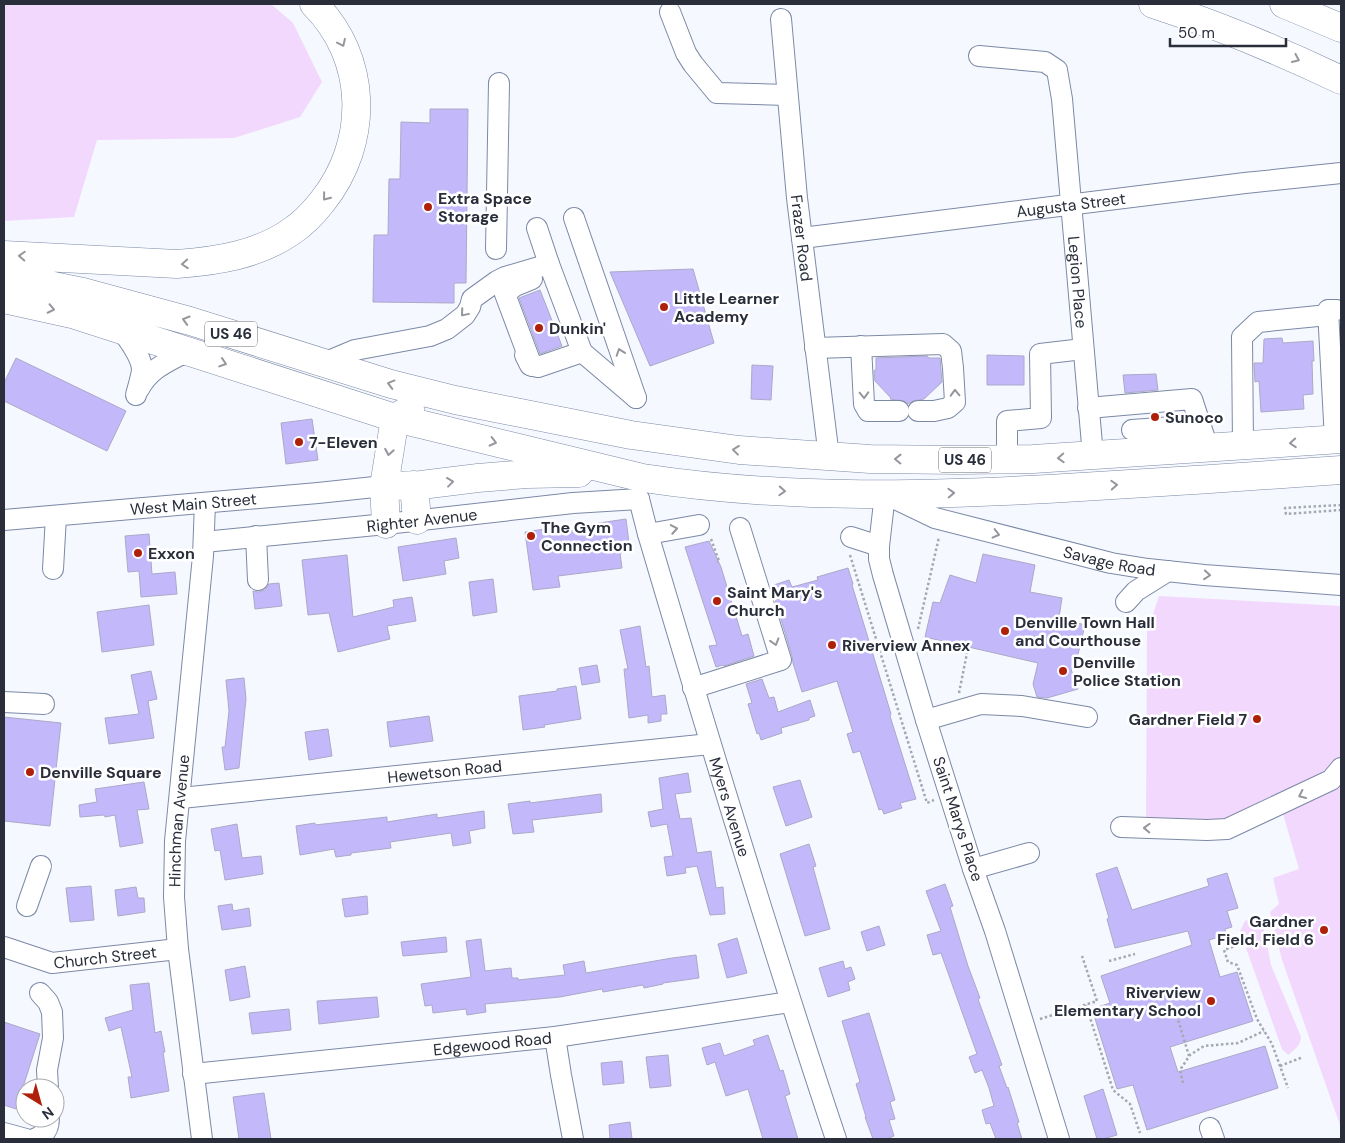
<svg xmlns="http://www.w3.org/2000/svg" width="1345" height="1143" viewBox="0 0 1345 1143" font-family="'DM Sans',sans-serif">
  <rect width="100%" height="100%" fill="#f5f8ff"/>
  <path fill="#f1d8fc" d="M4,4h267l22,19 29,59 -22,35 -66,21 -137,2 -23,77 -70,4z
    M1159,596l182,10v522l-59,-168 -12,-48 9,-8 -6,-26 26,-9 -20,-69 -54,23 -79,-2 1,-189z
    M1257,916l5,3 9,46 30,72c0,8 -7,13 -13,18l-6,-6 -42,-118 5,-10z"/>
  <path fill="#c3b9fa" stroke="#aca8c8" d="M430,109h38l-2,174h-12v20l-81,-1 1,-67h14l1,-56h11l1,-57 29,1z
    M693,269l21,74 -64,23 -40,-94z
    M540,290l22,56 -22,8 -21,-56z
    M1282,338l1,5 30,-2 1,20h-2l1,33 -10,1 1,14 -43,3 -2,-31 -4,1 -1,-19h9l1,-24z
    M987,355l37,1v29h-37z
    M927,356l2,2h11l2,24 -18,17 -11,2 -5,3 -4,-3 -14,-2 1,-1 -16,-17 -1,-10 2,-2v-11z
    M16,358l110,53 -19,40 -103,-50v-18z
    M752,365l21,1 -2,34 -20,-1z
    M1156,374l2,16 -33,3 -2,-18z
    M312,419l6,41 -32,4 -5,-41z
    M626,519l4,32 -10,2 2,15 -64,8 2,11 -27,3 -8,-58 27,-4 1,5 39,-5v-4z
    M149,534l3,40 23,-2 2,22 -36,3 -2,-26 -11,1 -3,-36z
    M456,538l3,20 -15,3 2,13 -43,7 -5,-34z
    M709,541l12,26 21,69 6,-2 6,22 -30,10 -1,-1 -7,2 -7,-21 8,-1 -32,-98z
    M983,554l52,11 -5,27 32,6 -3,20 26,7 -10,42 -4,2 7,20 -31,9 -10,-1 -4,-13 5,-21 -113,-26 8,-35 7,1 10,-28 26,8z
    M347,555l6,62 41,-10 -1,-7 19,-3 4,24 -29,5 3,13 -52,13 -9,-39 -21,2 -6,-55z
    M848,568l5,16 -1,1 39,129 -1,2 26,83 -16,4 2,5 -18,6 -2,-5 -3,1 -19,-59 -7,2 -6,-19 6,-2 -16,-51 -35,11 -9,-29 -1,-7 -21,-70 18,-6 3,7 26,-7 -1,-3z
    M493,579l4,33 -24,4 -4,-34z
    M279,583l3,23 -27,3 -2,-18 6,1 6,-2 4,-6z
    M149,605l5,40 -52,7 -5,-40z
    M640,626l6,41 3,-1 3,31 13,-2 2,19h-6v7l-13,2v-8l-19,3 -5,-49h4l-8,-39z
    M597,665l3,17 -18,3 -3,-17z
    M151,671l6,28 -9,2 6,37 -45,6 -4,-26 34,-4 -8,-39z
    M244,678l2,21 -7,69 -14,2 -3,-23h3l4,-36 -3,-31z
    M762,679l7,19 5,-1 4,15 32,-12 5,16 -6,2v2l-28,8 1,5 -21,7 -2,-7 -2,1 -9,-30 4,-1 -6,-19z
    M576,686l5,33 -37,6 1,2 -22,3 -4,-34 38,-5v-2z
    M429,716l4,25 -43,6 -3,-25z
    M4,717l57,6 -11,103 -46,-5z
    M328,729l4,27 -23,4 -4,-28z
    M688,773l3,19 -16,2 5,25 11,-1 6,35 14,-2 5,37 7,-1 2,27 -15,1 -13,-49 -12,2 1,5 -19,3 -3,-19 9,-1 -6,-32 -16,3 -3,-15 15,-3 -4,-31z
    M800,780l12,37 -26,9 -13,-39z
    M144,782l5,27 -12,1 6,33 -23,4 -5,-32 -10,2 -1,-2 -24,2 -1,-12 18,-3 -2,-13z
    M601,794l1,18 -70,8 2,12 -21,2 -5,-30 22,-3v2z
    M484,811l1,17 -16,3 2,12 -18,3 -2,-13 -61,9 1,6 -40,5v2l-15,2 -2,-8 -34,6 -4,-29 19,-3v2l72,-8v5l50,-8v4z
    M237,824l5,34 19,-2 2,18 -38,6 -5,-30 -5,1 -4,-22z
    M809,844l7,22 -3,1 17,62 -25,7 -25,-82z
    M1117,867l15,43 77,-24 -2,-7 20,-6 11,35 -11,3 5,16 -7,2 1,6 -17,5 11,37 17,-5 16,49 -83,26 8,25 87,-26 13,42 -131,42 -14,-45 -16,4 -25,-80 18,-6 -9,-27 91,-31 -4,-14 -73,17 -8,-29 2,-1 -13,-44z
    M945,884l8,22 -3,1 18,59 12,32 -2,1 24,66 -3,1 8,22 1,-1 11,35 -2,1 5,16h-26l-6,-16 -4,1 -4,-14 12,-4 -5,-18 -7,-18 -7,3 -6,-16 8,-3 -36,-101 -8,2 -6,-20 14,-4 -15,-40z
    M91,886l3,34 -24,2 -4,-34z
    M136,887l2,11h6l1,14 -27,4 -3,-26z
    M367,896l1,18 -23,3 -3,-18z
    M232,904l1,7 16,-3 2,18 -29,4 -4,-24z
    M879,926l6,19 -18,6 -6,-19z
    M446,937l1,15 -44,4 -2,-14z
    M737,938l10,35 -20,5 -9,-34z
    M481,939l4,32 26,-3 1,10h6v2l47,-5 -2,-10 21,-4 2,12 86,-15 24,-3 3,23 -36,5v1l-19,4 -1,-3 -40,7 -1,-3 -42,8 -75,7 1,8 -19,3 -1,-6 -33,4 -1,-8 -7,1 -4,-22 50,-7 -5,-36z
    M843,961l2,8 6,-2 4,12 -7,3 2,8 -22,7 -9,-29z
    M245,966l5,31 -20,4 -5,-31z
    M149,983l6,50 6,-2 4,21h-2l6,39 -38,7 -3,-21h4l-11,-50 -12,4 -4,-13 28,-8 -3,-25z
    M377,997l2,20 -60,7 -2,-23z
    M289,1009l2,21 -39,4 -3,-21z
    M869,1013l26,87 -5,2 5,17 -6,1 5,16 -8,3h-13l-8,-22h1l-10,-33 4,-2 -18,-61z
    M4,1022l36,12 -24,75 -12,-4z
    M768,1035l12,36 3,-1 7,24 -5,2 13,43h-35l-15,-50 -22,7 -11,-34 -8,3 -5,-17 18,-5 4,13 31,-11 -2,-5z
    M668,1055l3,31 -21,2 -4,-31z
    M622,1061l2,22 -21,2 -2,-22z
    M1103,1089l14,46 -14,4h-6l-13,-43z
    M264,1093l7,46h-32l-6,-42z
    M630,1122l2,17h-22l-1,-14z"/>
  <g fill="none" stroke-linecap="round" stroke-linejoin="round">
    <g stroke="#7c89a6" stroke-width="22">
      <g id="minor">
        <path d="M670,12l16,41 7,11 24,29 70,2"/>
        <path id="s1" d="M781,19l16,179 32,259"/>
        <path id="s2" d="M979,56l66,6 12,8 5,29 31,357"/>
        <path d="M574,218l62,180"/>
        <path d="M537,228l12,36 33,88 54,46"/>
        <path id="s3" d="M802,238l443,-55 96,-10"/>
        <path d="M496,249l3,-166"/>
        <path d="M122,330c7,12 20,26 20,40 -1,8 -4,17 -6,25"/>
        <path d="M861,346l3,58 4,7h31"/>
        <path d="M815,348l128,-4 8,7 2,17 2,34 -7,6 -14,3h-16"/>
        <path d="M525,355l5,10 8,2 44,-15"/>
        <path d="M324,363l31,-13 75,-14 17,-7 18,-14 5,-8 2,-8 25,-18 8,-4 44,-13"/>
        <path d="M532,366l-27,-72 10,-8 17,-7"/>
        <path d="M139,389c11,-21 29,-27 49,-38"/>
        <path d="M1088,408l104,-9 16,49"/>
        <path d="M1132,430l69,-5"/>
        <path d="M1335,440l-7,-130h9"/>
        <path d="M1243,446l-1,-109 16,-15 70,-7"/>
        <path d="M1007,459v-38l34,-3 -1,-64 43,-5"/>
        <path id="s4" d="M639,499l9,35c60,203 121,405 188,605"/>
        <path id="s5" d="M4,520l314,-27 66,-7"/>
        <path d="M648,534l51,-9"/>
        <path d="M256,536l2,44"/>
        <path d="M851,537l28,9"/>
        <path id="s6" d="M204,542l182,-18 187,-21 66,-4"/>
        <path d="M53,569l3,-53"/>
        <path d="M1126,602l10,-11 32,-20"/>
        <path d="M693,688l88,-28 -41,-132"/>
        <path d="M4,702l40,2"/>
        <path d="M926,720l55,-16 41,2 65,11"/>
        <path id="s7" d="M181,798l529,-54"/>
        <path d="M1121,827l86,3 20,-1 104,-49 10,-12"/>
        <path d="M973,869l56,-16"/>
        <path d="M27,906l14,-40"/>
        <path id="s8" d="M4,947l48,16 126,-14"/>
        <path d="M40,993l8,9 4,10 1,26 -6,32 1,18"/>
        <path d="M555,1037l6,38 12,64"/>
        <path id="s9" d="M193,1074l362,-37 235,-35"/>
        <path d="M1210,1128l4,11"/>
        <path d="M4,1133l22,6"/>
        <path d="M34,1139c10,-3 15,-10 15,-21"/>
        <path id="s10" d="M202,1139l-24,-190 -4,-52 1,-56 28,-285 2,-53"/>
        <path id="s11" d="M1059,1139l-64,-208 -22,-62 -47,-149 -43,-145 -4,-16v-13l6,-52 50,24 176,45 37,6 56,6 137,10"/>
      </g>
    </g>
    <g stroke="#7c89a6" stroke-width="29">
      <path id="highway" d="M1153,4c65,21 127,47 188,76
        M1284,4l57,24
        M4,255l173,9c40,-3 81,-9 115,-33 12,-8 22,-19 30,-29 48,-60 46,-144 -8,-198
        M4,276l79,16 107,29 201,63 64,16 176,35 108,15 131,9 89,1 74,-1 308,-20
        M4,299l68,15 323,104 248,60c145,22 292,18 438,9 87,-5 173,-11 260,-17
        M414,485l3,35
        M384,486l37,-1 57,-7 49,-4 52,-1
        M386,524l-2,-38 11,-68 15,-9"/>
    </g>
    <path stroke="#a4a8b1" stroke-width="2.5" stroke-dasharray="2.5 2.5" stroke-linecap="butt" d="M1341,505l-56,3 1,6 55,-4
      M711,539l8,22 -2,1
      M850,555l77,248 7,-3
      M918,629l21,-92
      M959,693l8,-40
      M1238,945l-14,5 4,12 9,3 20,54 15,25 16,44
      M1109,961l26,-7
      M1086,1005l27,85 17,14 10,29
      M1174,1006l15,50
      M1040,1019l57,-18 -15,-45
      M1280,1066l23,-9
      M1183,1083l-3,-13 10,-15 14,-9 34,-3 26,-12"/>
    <use href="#minor" stroke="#fff" stroke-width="20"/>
    <use href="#highway" stroke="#fff" stroke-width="28"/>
  </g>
  <defs><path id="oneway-chevron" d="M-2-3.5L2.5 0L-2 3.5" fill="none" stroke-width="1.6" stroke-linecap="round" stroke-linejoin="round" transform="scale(1.25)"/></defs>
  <g stroke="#94969c">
    <use href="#oneway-chevron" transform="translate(342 43) rotate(65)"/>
    <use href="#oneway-chevron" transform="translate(1296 59) rotate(24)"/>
    <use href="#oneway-chevron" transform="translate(326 197) rotate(129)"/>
    <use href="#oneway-chevron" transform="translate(22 256) rotate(-177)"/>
    <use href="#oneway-chevron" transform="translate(185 264) rotate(176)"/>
    <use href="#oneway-chevron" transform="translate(51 309) rotate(12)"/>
    <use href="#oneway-chevron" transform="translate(464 313) rotate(130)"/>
    <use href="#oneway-chevron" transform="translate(186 320) rotate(-164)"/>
    <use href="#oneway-chevron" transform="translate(620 352) rotate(-109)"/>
    <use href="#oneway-chevron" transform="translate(223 363) rotate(18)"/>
    <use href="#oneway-chevron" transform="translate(391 384) rotate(-165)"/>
    <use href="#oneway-chevron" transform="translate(955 393) rotate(-92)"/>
    <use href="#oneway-chevron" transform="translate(864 395) rotate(88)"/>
    <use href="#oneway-chevron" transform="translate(493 442) rotate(14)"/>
    <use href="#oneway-chevron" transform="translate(1293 443) rotate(176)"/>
    <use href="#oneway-chevron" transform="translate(736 450) rotate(-173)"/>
    <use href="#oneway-chevron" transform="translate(389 452) rotate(100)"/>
    <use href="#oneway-chevron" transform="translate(1061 458) rotate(177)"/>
    <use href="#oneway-chevron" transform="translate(898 459) rotate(-179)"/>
    <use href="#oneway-chevron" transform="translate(450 482) rotate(-7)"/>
    <use href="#oneway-chevron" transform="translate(1114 485) rotate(-3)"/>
    <use href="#oneway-chevron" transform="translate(782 491) rotate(3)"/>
    <use href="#oneway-chevron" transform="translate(951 493) rotate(-2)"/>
    <use href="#oneway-chevron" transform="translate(674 529) rotate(-10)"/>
    <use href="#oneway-chevron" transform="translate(996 534) rotate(14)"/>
    <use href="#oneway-chevron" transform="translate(1207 575) rotate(5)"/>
    <use href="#oneway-chevron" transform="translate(775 642) rotate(73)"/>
    <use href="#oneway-chevron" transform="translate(1302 795) rotate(155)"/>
    <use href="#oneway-chevron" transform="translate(1147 828) rotate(-178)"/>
  </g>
  <g fill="#ae200a" stroke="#fff" stroke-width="2">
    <circle cx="428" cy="207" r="5"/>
    <circle cx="664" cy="307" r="5"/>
    <circle cx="539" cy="328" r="5"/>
    <circle cx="1155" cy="417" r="5"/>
    <circle cx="299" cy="442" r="5"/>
    <circle cx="531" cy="536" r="5"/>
    <circle cx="138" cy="553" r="5"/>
    <circle cx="717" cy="601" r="5"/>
    <circle cx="1005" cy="631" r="5"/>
    <circle cx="832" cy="645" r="5"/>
    <circle cx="1063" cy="671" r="5"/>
    <circle cx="1257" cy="719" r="5"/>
    <circle cx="30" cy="772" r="5"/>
    <circle cx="1324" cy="930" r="5"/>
    <circle cx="1211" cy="1001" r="5"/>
  </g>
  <g text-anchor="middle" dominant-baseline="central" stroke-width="5" stroke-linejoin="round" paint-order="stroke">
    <g fill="#fff" stroke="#696d75" stroke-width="1">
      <rect x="205" y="321.5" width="52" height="25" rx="4"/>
      <rect x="939" y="447.5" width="52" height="25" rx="4"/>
    </g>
    <g font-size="15" font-weight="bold" fill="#292e3a">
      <text x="231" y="334">US 46</text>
      <text x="965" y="460">US 46</text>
    </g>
    <g font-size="16" font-weight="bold" fill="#292e3a" stroke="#fff" text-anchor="start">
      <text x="438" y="198">Extra Space<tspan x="438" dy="18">Storage</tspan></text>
      <text x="674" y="298">Little Learner<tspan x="674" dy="18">Academy</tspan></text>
      <text x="549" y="328">Dunkin'</text>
      <text x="1165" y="417">Sunoco</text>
      <text x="309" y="442">7-Eleven</text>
      <text x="541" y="527">The Gym<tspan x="541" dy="18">Connection</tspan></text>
      <text x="148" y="553">Exxon</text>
      <text x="727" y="592">Saint Mary's<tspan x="727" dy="18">Church</tspan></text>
      <text x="1015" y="622">Denville Town Hall<tspan x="1015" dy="18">and Courthouse</tspan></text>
      <text x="842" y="645">Riverview Annex</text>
      <text x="1073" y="662">Denville<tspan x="1073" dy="18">Police Station</tspan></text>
      <text x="1247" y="719" text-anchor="end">Gardner Field 7</text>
      <text x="40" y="772">Denville Square</text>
      <text x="1314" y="921" text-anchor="end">Gardner<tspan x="1314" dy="18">Field, Field 6</tspan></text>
      <text x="1201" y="992" text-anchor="end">Riverview<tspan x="1201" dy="18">Elementary School</tspan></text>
    </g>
    <g font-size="16" fill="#292e3a" stroke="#fff">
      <text stroke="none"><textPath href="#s3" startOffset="271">Augusta Street</textPath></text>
      <text stroke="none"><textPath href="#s1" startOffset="220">Frazer Road</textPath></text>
      <text stroke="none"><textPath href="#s2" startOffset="294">Legion Place</textPath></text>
      <text stroke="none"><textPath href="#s5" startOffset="190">West Main Street</textPath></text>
      <text stroke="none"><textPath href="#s6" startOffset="219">Righter Avenue</textPath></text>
      <text stroke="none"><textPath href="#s11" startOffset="908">Savage Road</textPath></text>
      <text stroke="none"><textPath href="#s7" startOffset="265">Hewetson Road</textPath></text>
      <text stroke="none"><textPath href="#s4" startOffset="321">Myers Avenue</textPath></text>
      <text transform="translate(958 819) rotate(72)">Saint Marys Place</text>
      <text stroke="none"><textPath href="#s10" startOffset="320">Hinchman Avenue</textPath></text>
      <text stroke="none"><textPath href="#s8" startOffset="104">Church Street</textPath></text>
      <text stroke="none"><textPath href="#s9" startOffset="301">Edgewood Road</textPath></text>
    </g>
  </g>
  <rect width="1345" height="1143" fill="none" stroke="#292e3a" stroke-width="10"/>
  <g transform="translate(40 1103) rotate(143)"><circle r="24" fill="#ffffff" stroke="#a9abb0"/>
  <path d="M0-4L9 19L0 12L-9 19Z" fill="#ae200a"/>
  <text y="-8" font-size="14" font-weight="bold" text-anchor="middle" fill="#292e3a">N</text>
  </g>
  <path d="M1170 38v8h116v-8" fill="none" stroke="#292e3a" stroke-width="2.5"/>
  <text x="1178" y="38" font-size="15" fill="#292e3a" stroke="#ffffff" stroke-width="4" paint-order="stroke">50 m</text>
</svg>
